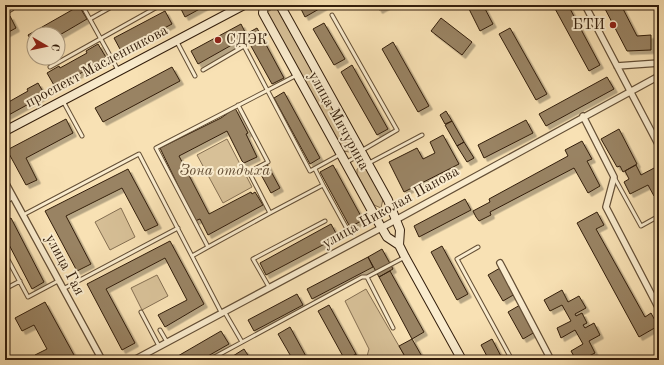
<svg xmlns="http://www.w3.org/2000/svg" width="664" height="365" viewBox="0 0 664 365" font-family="'Old Standard TT',serif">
  <defs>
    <filter id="shadow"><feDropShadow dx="3.5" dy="3.5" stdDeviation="0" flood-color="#0004"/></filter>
  </defs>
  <rect width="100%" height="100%" fill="#f8e1b4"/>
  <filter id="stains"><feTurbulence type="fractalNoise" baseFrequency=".005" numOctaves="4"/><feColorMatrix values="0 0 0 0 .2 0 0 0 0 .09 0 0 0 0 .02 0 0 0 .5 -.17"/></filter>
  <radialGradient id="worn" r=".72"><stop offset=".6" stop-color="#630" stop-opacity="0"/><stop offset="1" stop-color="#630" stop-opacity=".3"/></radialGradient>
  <path fill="#d7c097" stroke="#856f52" d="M276,7l77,137v5l-3,3 -8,-1 -75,-139z
    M227,139l25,48 -29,16 -26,-48z
    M363,166l3,2 17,31 -2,9 -7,-3 -17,-31v-5z
    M121,208l14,29 -25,13 -15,-28z
    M157,275l11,21 -26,14 -11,-22z
    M366,289l41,71h-41l3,-11 -24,-48z"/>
  <path fill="#998363" stroke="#331e0c" filter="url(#shadow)" d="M179,5h28l-22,12z
    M299,5h27l-21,12z
    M376,5h12l-9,5z
    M467,5h16l10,19 -13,7z
    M553,5h15l32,60 -11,6z
    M603,5h18l16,31 14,-1v15l-24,1z
    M79,6l8,13 -29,17v-2h-24v11l-6,-10z
    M165,11l7,13 -51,27 -7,-13z
    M10,16l6,12 -11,6v-17l1,1z
    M441,18l31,24 -10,13 -31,-24z
    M324,23l21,36 -11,6 -21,-36z
    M241,24l5,10 11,-6 27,50 -12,6 -26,-47 -48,27 -7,-13z
    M510,28l37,66 -11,6 -37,-66z
    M393,42l36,64 -11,6 -36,-63z
    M98,44l9,15 -52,28 -8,-14 12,-7 1,2 27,-15 -1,-2z
    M352,65l36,64 -11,6 -36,-63z
    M172,67l8,14 -77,41 -8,-14z
    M607,77l7,12 -68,37 -7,-12z
    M38,83l7,12 -40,22v-13l23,-13 -1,-2z
    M284,92l36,66 -10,6 -36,-66z
    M235,108l13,25 -2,1 11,23 -13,6 -2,-2 -15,-30 -48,25 30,58 42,-22 1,2 3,-2 8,13 -55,30 -8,-16 -5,2 -35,-73 61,-30z
    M446,111l6,10 -7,3 -5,-9z
    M66,119l7,14 -47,25 11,22 -11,5 -19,-35z
    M526,120l7,13 -49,25 -6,-13z
    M452,121l12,21 -7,4 -12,-21z
    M619,129l18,35 -14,8 -3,-6 -3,1 -16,-28z
    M443,135l16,29 -55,28 -15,-30 28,-14 6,11 12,-6 -5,-11z
    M582,141l10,18 -5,2 13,25 -12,7 -14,-25 -84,44 1,3 -12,6 -3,-4 -3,-6 17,-9 -1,-3 79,-43 -3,-6z
    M464,142l10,16 -7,4 -10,-16z
    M267,164l13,24 -9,5 -13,-24z
    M333,165l30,55 -13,7 -30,-55z
    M636,165l5,10 15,-8 3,6v20l-5,3 -6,-11 -18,9 -6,-12 5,-3 -4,-8z
    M128,169l30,56 -13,6 -23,-43 -56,28 25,48 -14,7 -32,-60z
    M465,199l6,11 -52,27 -5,-11z
    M597,212l7,13 -8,4 49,88 6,-4 7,13 -19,11 -62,-114z
    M11,218l33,64 -12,7 -27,-52v-16z
    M331,224l7,13 -72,38 -6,-12z
    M170,241l34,63 -39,23 -7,-12 29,-15 -22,-42 -59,31 29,54 -13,7 -35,-66z
    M442,246l26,48 -11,6 -26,-48z
    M382,249l11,20 -14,8 -11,-20z
    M368,257l5,10 -61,32 -5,-10z
    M500,268l15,26 -12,7 -15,-26z
    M390,271l34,61 -12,7 -33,-62z
    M562,290l6,12 11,-6 7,12 -11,6 1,2 6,-3 5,10 -4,2 2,3 9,-5 6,12 -11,6 6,12 -14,7h-5l-5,-9 12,-7 -8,-14 -14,8 -4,-10 14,-7 -9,-16 -12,6 -6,-11z
    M297,294l6,11 -49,26 -6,-11z
    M45,302l29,53 -10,5h-26l-3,-5 12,-6 -13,-24 -12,6 -7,-13z
    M329,305l27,49 -11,6 -27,-49z
    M520,305l15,27 -12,7 -15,-27z
    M290,327l18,33h-15l-15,-26z
    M221,331l8,13 -28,16h-30z
    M412,339l12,21h-17l-8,-14z
    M492,339l11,21h-14l-8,-15z
    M244,349l7,11h-16l-2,-4z
    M356,354l3,6h-13z"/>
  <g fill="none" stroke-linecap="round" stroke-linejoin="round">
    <g stroke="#644f36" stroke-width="5">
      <path id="lane" d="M82,5l36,65
        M5,13l7,-4
        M332,15l65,115 -36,21
        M90,19l25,-14
        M177,42l18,34
        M50,67l109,-61
        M203,70l41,-24 66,125 31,-17
        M63,101l19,35
        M347,162l14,-8
        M369,163l53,-28
        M614,177l27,49 18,-10
        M323,185l23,42
        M5,203l8,-6
        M270,213l53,-28 -8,-16
        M23,215l116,-61 82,158
        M208,247l62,-34 -21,-41 19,-10 -30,-57
        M478,247l-21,12 55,101
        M5,254l23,43 30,-16
        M192,256l16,-9 -52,-99 141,-73
        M367,277l26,51
        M269,287l-16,-28 72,-38
        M5,289l15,-8
        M63,289l115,-61
        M224,311l18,31
        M141,312l18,34
        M160,330l7,12
        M209,360l153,-83h5l38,-20"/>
    </g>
    <g stroke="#644f36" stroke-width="8">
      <path id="street" d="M585,5l74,141
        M617,66l42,-3
        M583,116l31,61 -8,30 53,102
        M5,182l97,178
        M500,263l51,97
        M134,360l247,-132 278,-152"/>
    </g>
    <g stroke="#331e0c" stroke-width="10">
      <path id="secondary" d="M264,5l-1,8 114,207 10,17 12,8
        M280,5l108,195 12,30 -1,15 6,12 57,103
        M5,131l239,-126"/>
    </g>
    <use href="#lane" stroke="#faecce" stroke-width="3"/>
    <use href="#street" stroke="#faecce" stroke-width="5.5"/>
    <use href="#secondary" stroke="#faecce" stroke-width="8"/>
  </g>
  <g fill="#8f2418" stroke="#faecce" stroke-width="1.5">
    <circle cx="613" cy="25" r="4"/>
    <circle cx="218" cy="40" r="4"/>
  </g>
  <g text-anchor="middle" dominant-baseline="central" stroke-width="4" stroke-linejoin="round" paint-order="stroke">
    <g font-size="15" fill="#331e0c" stroke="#faecce" text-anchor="end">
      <text x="605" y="25">БТИ</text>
      <text x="226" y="40" text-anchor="start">СДЭК</text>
    </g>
    <g font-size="15" fill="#331e0c" stroke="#faecce">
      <text transform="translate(97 67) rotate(-28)">проспект Масленникова</text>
      <text transform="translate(338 121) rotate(61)">улица Мичурина</text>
      <text transform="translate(391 208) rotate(-29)">улица Николая Панова</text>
      <text transform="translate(64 265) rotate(62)">улица Гая</text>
    </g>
    <g font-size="15" font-style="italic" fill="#644f36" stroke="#faecce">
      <text x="225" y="171">Зона отдыха</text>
    </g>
  </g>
  <rect width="664" height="365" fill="none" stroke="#f8e1b4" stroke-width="20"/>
  <rect x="6" y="6" width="652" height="353" fill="none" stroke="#331e0c" stroke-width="2"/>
  <rect x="10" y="10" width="644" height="345" fill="none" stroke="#331e0c"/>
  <g transform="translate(46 46) rotate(99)"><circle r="19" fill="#faecce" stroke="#aa9a80"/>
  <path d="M0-3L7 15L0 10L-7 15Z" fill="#8f2418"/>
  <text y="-6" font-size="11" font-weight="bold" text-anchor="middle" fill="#331e0c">С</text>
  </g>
  <rect width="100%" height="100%" filter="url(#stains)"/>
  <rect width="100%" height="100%" fill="url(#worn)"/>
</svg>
